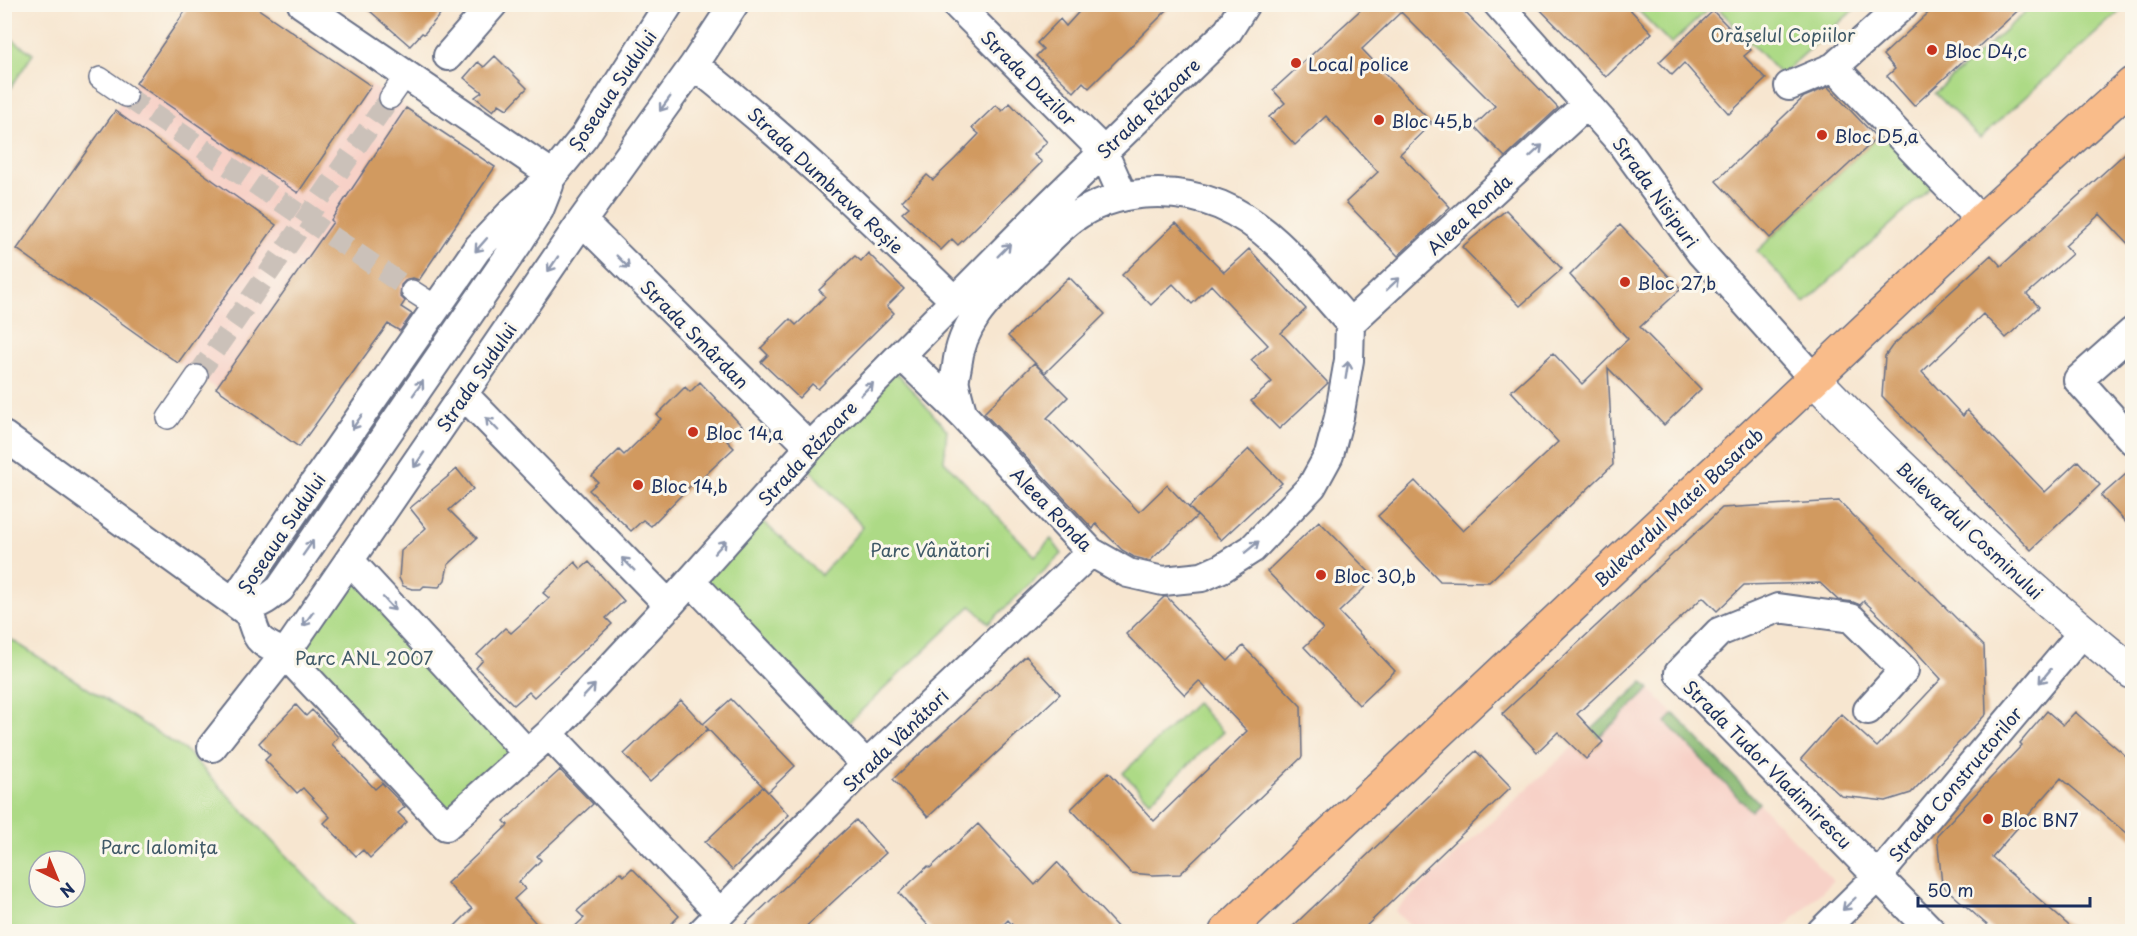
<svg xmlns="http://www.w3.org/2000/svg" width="2137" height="936" viewBox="0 0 2137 936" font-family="'Playpen Sans',sans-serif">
  <rect width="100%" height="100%" fill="#fbf7ec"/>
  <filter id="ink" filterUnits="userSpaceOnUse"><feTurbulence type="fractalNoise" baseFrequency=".0167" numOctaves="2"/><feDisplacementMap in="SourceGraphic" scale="12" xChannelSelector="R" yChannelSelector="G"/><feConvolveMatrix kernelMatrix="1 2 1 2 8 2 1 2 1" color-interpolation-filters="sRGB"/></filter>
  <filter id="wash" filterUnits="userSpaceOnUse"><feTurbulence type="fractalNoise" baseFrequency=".008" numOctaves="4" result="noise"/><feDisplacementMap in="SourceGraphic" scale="24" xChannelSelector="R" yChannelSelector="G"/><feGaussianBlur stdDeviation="1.35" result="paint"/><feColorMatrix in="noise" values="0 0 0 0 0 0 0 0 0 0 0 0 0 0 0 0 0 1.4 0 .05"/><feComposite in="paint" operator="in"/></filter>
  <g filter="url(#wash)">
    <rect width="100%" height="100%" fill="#f7e6d0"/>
    <path fill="#f7d1c7" d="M190,5h61l244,162 -95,139 16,11 -12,17 -16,-10 -89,123 -282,-198z
      M1643,682l190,199 -53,50h-365l-20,-20z"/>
    <path fill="#adda86" stroke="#648472" stroke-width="1.5" fill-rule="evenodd" d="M1633,5h80l-42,39z
      M1715,5h144l-78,70z
      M2033,5h94l-147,133 -45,-45z
      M5,34l28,20 -28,42z
      M1889,126l50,54 -134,123 -48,-52z
      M894,370l53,60 -3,31 91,95 16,-17 11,15 -73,69 -18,-17 -129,123 -145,-149 60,-64 64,59 42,-48 -59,-63z
      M350,561l177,192 -81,73 -161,-172z
      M4,635l182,116 172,180h-353zM39,861h36v36h-36z
      M1196,703l27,29 -73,69 -27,-28z"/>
    <path fill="#8aba73" stroke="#527468" stroke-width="1.5" d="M1643,682l7,7 -51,48 -8,-7z
      M1674,714l85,89 -8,8 -85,-89z"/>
    <g id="blocks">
      <path fill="#d19a60" d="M190,4h61l120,82 -73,107 -162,-110z
        M362,4h68l12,8 -18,22 -2,-1 -12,13z
        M1086,4h87l-84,84 -6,-6 -9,10 -38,-36 7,-7 -6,-6 23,-24 6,7z
        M1367,4h90l101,104 -53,49 -31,-31 21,-20 -94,-94 -39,37 70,74 -32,31 50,53 -52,49 -52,-54 32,-30 -52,-56 -31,29 -26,-28 16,-14 -12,-13z
        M1535,4h90l27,29 -46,44z
        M1938,4h87l-111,102 -27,-30 8,-7 -12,-14z
        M1713,11l38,39 -7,6 22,23 -37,35 -45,-51 -12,12 -13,-13z
        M495,56l32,32 -20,21 -8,-5 -6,7 -18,-14 7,-5 -18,-14 14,-16 6,5z
        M1828,87l49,51 -107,100 -54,-57 88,-84z
        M1010,103l37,39 -13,13 8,7 -84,83 -6,-6 -11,11 -39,-37 7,-6 -7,-6 25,-26 6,5 22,-21 24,-25 -7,-6 24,-23 6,6z
        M406,108l89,59 -76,113 -6,-2 -6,1 -6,6 -1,11 5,5 -4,6 11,7 -12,17 -12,-7 -89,123 -83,-59 117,-166 -2,-2z
        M115,111l161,114 -98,138 -161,-114z
        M2133,146v103l-33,-35 -35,32 7,8 -45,40 12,13 -33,31 -23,-24 -61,58 41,44 4,-6 78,82 33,-31 22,24 -69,65 -149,-154 3,-40 7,-10 99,-91 10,11z
        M1506,210l56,59 -42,37 -58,-59z
        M1176,223l48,49 25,-23 57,60 -25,24 47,50 -49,46 -28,-28 21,-19 -21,-22 17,-15 -57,-60 -19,19 -19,-20 -22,21 -29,-30z
        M1620,225l61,64 -41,38 61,62 -37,36 -56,-57 5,97 -124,117 -49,-1 -62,-65 37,-35 48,50 95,-89 -47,-51 42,-38 29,31 46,-45 -58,-64z
        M868,253l36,36 -17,17 7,7 -76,76 -6,-5 -13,14 -38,-36 7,-7 -7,-7 29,-29 6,6 16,-15 13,-14 -6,-6 36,-34 6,5z
        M1069,277l36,37 -60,59 -37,-37z
        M1034,363l34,34 -21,21 92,94 28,-27 30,31 -47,45 -16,-4 -12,-7 -26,-26 -3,5 -109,-116z
        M700,382l43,45 -16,14 7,7 -33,31 -2,-2 -48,49 -8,-6 -12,11 -42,-41 9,-8 -6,-6 27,-26 5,5 37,-36 -4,-4 28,-28 5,5z
        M1249,449l33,34 -61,57 -32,-33z
        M2133,468v62l-32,-34z
        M457,469l16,20 -24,21 28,28 -29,27 -3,15 -6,7 -15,-1 -3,3h-9l-9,-3 -4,-8 2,-27 25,-23 -16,-20z
        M1839,501l145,145 2,68 -75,79 -25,8 -45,-5 -40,-37 40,-45 36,33 64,-68 -30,-33 -47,-45 -4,4 -7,-3 -15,-2 -18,-17 -76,2 -27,26 -14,-14 -126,117 26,28 -17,17 -28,-27 -21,20 -35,-38 220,-206z
        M1319,521l56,57 -36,34 56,59 -36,34 -55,-58 19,-18 -56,-58z
        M575,562l6,7 8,-7 35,39 -18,17 6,6 -78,73 -5,-5 -15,13 -38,-37 7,-8 -6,-5 28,-27 6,5 18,-16 20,-19 -6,-5z
        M1164,597h3l61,64 15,-15 58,60 1,51 -122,117 -27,1 -22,-2 -60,-64 38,-37 45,49 93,-90 -48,-50 -14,14 -59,-61z
        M1026,656l34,38 -132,123 -35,-38z
        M731,699l64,67 -27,26 -63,-66 3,3 -58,53 -26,-28 57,-54 22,24z
        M296,705l10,11 6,-6 26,27 -6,7 22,23 21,22 7,-6 23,24 -7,6 9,9 -37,36 -7,-8 -7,6 -32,-33 6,-6 -27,-29 -6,5 -32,-33 5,-5 -11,-12z
        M2047,711l16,14 12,-13 58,50v77l-72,-61 -69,79 84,75h-81l-53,-47 -5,-50 85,-90 -2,-2z
        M1476,751l35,36 -122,117 -29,28h-73z
        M560,770l33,34 -56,52 4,4 -22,22 6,7 -11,10 30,33h-95l23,-23 -25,-26 61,-58 -4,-4z
        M763,787l26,28 -57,55 -27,-28z
        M856,820l30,33 -86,79h-63z
        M978,824l57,61 22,-23 65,70h-103l-11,-12 -12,12h-62l-35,-39 29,-27 2,2z
        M632,868l47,48 -16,16h-94l15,-14 -7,-7 43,-39 4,4z"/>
    </g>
  </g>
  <g filter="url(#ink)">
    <use href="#blocks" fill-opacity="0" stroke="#686f86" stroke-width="1.5"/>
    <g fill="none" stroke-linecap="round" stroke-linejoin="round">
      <path stroke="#cbc1b9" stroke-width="21" stroke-dasharray="21 10" stroke-linecap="butt" d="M126,96l286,195
        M197,376l193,-278"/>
      <g stroke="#686f86" stroke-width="24">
        <path id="pedestrian" d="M100,78l26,18
          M390,98l16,-23
          M412,291l25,16
          M168,418l29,-42"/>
      </g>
      <g stroke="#686f86" stroke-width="32">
        <path id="minor" d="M302,4l251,171
          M956,4l147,147 20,45
          M1498,4l124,140 79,109 113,126
          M1904,4l-70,63 147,154
          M448,56l45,-52
          M694,65c92,72 176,154 260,235
          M1789,86l45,-19
          M582,221l228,226
          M1350,323l237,-219
          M2132,332l-54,48 54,60
          M901,355l62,60 128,137 37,21 35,8 39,-4 20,-9 30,-19 60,-63 17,-31 10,-38 10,-57 1,-37c-39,-42 -75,-95 -130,-118 -47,-19 -107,-16 -148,14 -17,13 -31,29 -47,44 -31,31 -63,56 -68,103 -1,6 -3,13 -2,18 2,11 5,21 8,31
          M464,395l205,210
          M4,436l246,178c7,29 10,27 35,40l161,172 103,-92 120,-129 141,-158 240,-243 178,-173 17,-27
          M350,561l177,192
          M691,581l176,185
          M234,601l63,-93 180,-259 36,-38 40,-36 31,-38 85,-133
          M234,601c23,8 27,2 46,-12l238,-346 21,-33 10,-25
          M1868,710l36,-40 -53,-52 -73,-10 -59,24 -40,41 253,259
          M549,734l171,179
          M212,747l73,-93 297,-433 112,-156 40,-61
          M702,932l151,-154 238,-226
          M1821,932l57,-56 205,-244"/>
      </g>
      <g stroke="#686f86" stroke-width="36">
        <path id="tertiary" d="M1814,379c100,104 206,202 318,293"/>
      </g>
      <g stroke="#686f86" stroke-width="36">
        <path id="primary" d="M1226,932l755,-711 151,-137"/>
      </g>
      <use href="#pedestrian" stroke="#fff" stroke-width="21"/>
      <use href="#minor" stroke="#fff" stroke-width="28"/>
      <use href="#tertiary" stroke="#fff" stroke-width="33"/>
      <use href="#primary" stroke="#f9bc8a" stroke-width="33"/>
    </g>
    <defs><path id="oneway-shaft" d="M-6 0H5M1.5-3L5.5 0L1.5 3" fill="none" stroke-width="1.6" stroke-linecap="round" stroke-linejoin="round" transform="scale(1.5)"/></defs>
    <g stroke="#8d97ae">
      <use href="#oneway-shaft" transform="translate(665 104) rotate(126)"/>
      <use href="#oneway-shaft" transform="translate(1536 151) rotate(-43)"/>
      <use href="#oneway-shaft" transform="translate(481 245) rotate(131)"/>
      <use href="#oneway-shaft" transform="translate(1004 250) rotate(-45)"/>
      <use href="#oneway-shaft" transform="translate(623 262) rotate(45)"/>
      <use href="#oneway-shaft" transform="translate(553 264) rotate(124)"/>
      <use href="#oneway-shaft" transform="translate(1393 284) rotate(-43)"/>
      <use href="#oneway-shaft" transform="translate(1347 370) rotate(-81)"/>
      <use href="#oneway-shaft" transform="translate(418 388) rotate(-55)"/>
      <use href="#oneway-shaft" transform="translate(867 389) rotate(-45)"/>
      <use href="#oneway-shaft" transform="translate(357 422) rotate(125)"/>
      <use href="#oneway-shaft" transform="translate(492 424) rotate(-134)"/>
      <use href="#oneway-shaft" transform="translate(419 460) rotate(124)"/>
      <use href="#oneway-shaft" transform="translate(720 547) rotate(-48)"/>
      <use href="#oneway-shaft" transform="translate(1252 547) rotate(-39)"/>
      <use href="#oneway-shaft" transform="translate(308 548) rotate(-55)"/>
      <use href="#oneway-shaft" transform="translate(628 564) rotate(-135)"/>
      <use href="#oneway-shaft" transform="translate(389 604) rotate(48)"/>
      <use href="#oneway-shaft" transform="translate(308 619) rotate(126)"/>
      <use href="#oneway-shaft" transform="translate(2045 676) rotate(130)"/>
      <use href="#oneway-shaft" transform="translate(589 691) rotate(-47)"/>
      <use href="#oneway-shaft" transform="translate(1849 904) rotate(136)"/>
    </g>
  </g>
  <g fill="#c8321e" stroke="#fbf7ec" stroke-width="2">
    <circle cx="1932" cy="50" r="6"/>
    <circle cx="1296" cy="63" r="6"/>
    <circle cx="1379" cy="120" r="6"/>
    <circle cx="1822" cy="135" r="6"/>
    <circle cx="1625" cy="282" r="6"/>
    <circle cx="693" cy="432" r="6"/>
    <circle cx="638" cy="485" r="6"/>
    <circle cx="1321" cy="575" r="6"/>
    <circle cx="1988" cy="819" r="6"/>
  </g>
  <g text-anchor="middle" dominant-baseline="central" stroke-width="6" stroke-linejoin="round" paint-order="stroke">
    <g font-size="18" fill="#405a68" stroke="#fbf7ec">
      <text x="1783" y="34">Orășelul Copiilor</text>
      <text x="930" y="549">Parc Vânători</text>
      <text x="364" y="657">Parc ANL 2007</text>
      <text x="159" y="846">Parc Ialomița</text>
    </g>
    <g font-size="18" fill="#1b2f5e" stroke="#fbf7ec" text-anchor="start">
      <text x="1944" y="50">Bloc D4,c</text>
      <text x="1308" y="63">Local police</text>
      <text x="1391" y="120">Bloc 45,b</text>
      <text x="1834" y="135">Bloc D5,a</text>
      <text x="1637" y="282">Bloc 27,b</text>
      <text x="705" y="432">Bloc 14,a</text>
      <text x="650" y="485">Bloc 14,b</text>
      <text x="1333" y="575">Bloc 30,b</text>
      <text x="2000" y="819">Bloc BN7</text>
    </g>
    <g font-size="18" fill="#1b2f5e" stroke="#fbf7ec">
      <text transform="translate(1029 78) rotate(45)">Strada Duzilor</text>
      <text transform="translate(612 90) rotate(-56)">Șoseaua Sudului</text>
      <text transform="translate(1148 108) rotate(-44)">Strada Răzoare</text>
      <text transform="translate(826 180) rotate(43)">Strada Dumbrava Roșie</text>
      <text transform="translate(1656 192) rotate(54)">Strada Nisipuri</text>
      <text transform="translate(1469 214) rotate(-43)">Aleea Ronda</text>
      <text transform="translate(695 334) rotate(45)">Strada Smârdan</text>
      <text transform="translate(476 377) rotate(-56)">Strada Sudului</text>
      <text transform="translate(807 453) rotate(-47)">Strada Răzoare</text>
      <text transform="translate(1678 507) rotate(-43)">Bulevardul Matei Basarab</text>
      <text transform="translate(1052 509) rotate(46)">Aleea Ronda</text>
      <text transform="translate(1970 530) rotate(43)">Bulevardul Cosminului</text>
      <text transform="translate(281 533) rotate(-56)">Șoseaua Sudului</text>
      <text transform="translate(895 740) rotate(-44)">Strada Vânători</text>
      <text transform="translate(1768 764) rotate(45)">Strada Tudor Vladimirescu</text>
      <text transform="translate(1955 784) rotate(-50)">Strada Constructorilor</text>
    </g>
  </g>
  <rect width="2137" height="936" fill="none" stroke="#fbf7ec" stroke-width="24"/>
  <g transform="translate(57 879) rotate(137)"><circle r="28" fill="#fbf7ec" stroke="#a1a7b3" stroke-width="1.5"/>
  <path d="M0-4.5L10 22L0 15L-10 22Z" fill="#c8321e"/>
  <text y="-9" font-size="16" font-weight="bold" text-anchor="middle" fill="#1b2f5e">N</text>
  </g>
  <path d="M1918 897v9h172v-9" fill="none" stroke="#1b2f5e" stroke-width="3"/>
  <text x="1927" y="897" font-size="18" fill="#1b2f5e" stroke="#fbf7ec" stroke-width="4.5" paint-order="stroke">50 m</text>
</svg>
